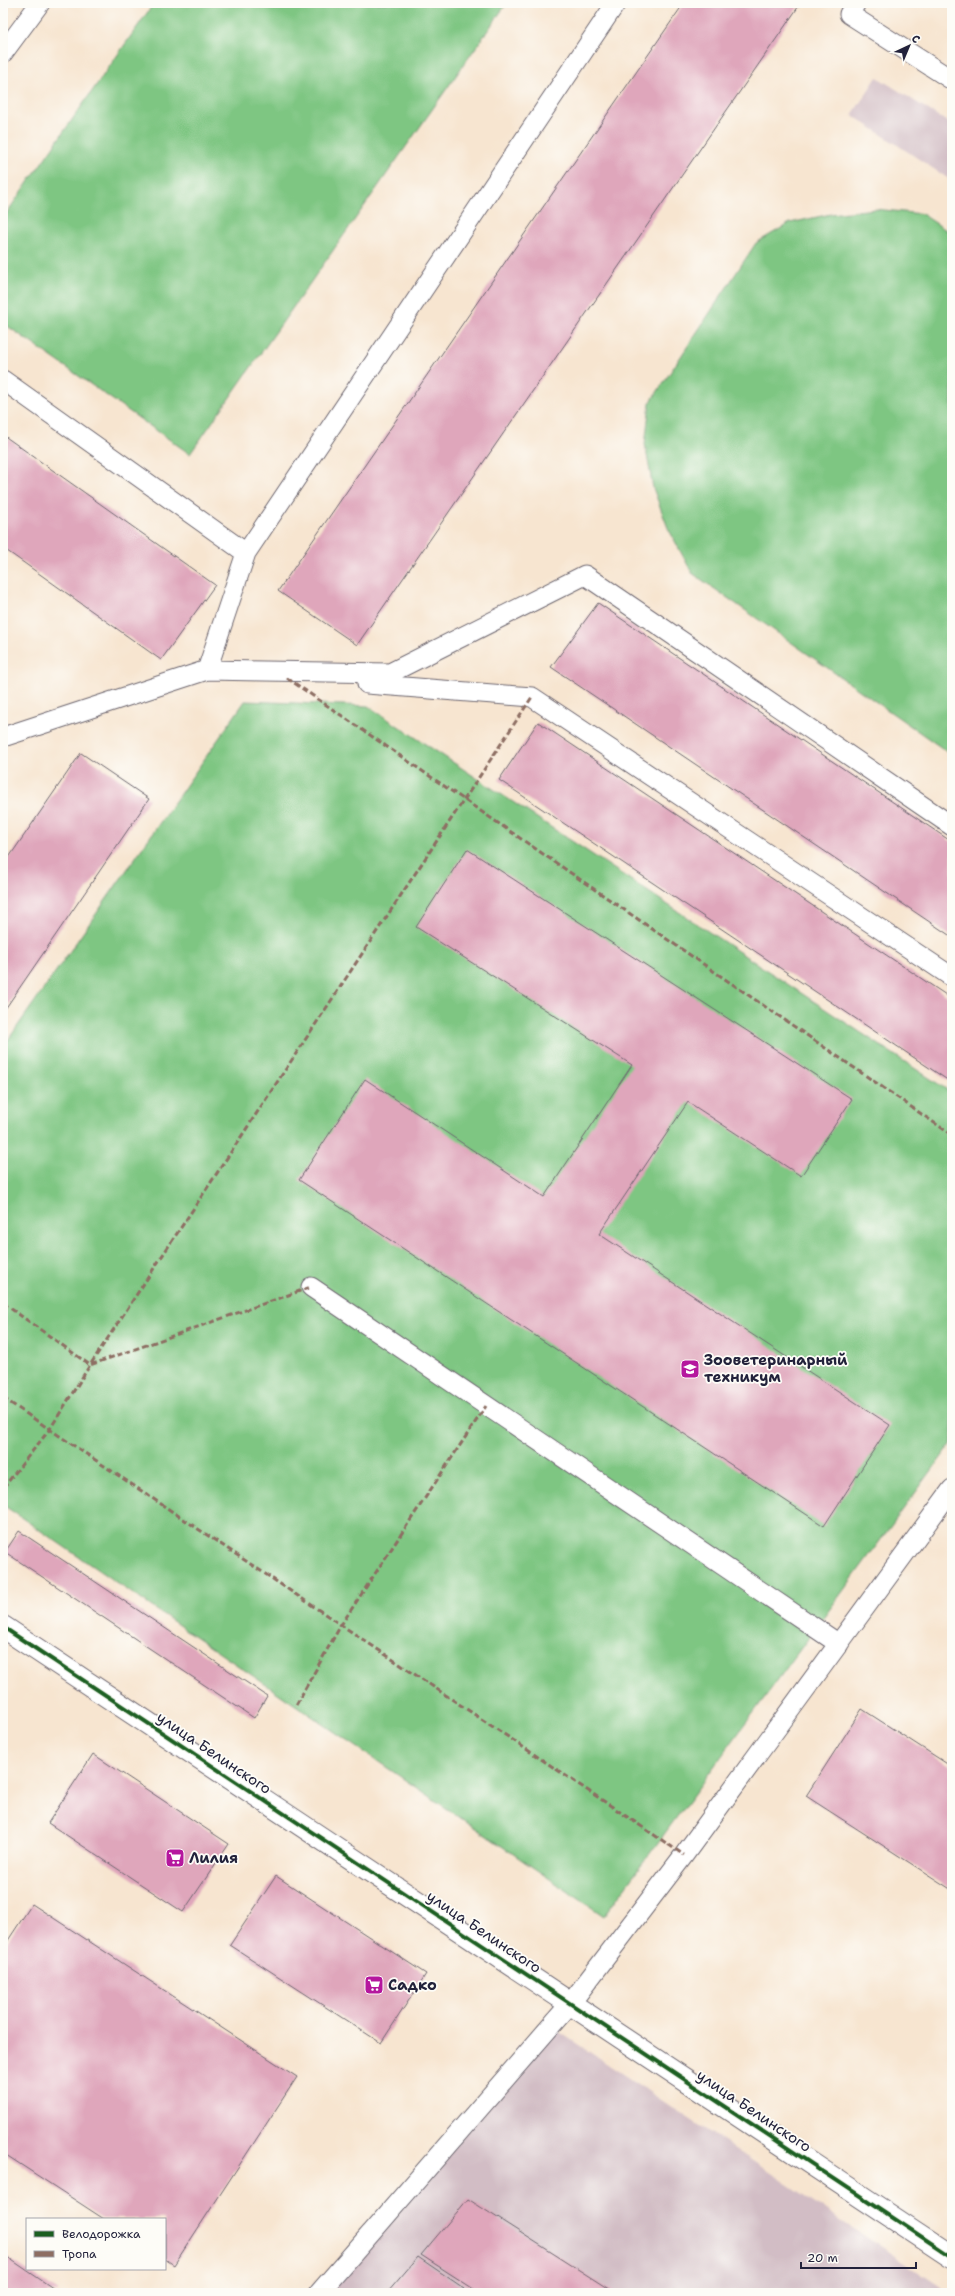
<svg xmlns="http://www.w3.org/2000/svg" width="955" height="2296" viewBox="0 0 955 2296" font-family="'Shantell Sans',sans-serif">
  <rect width="100%" height="100%" fill="#fdfcf7"/>
  <filter id="ink" filterUnits="userSpaceOnUse"><feTurbulence type="fractalNoise" baseFrequency=".025" numOctaves="2"/><feDisplacementMap in="SourceGraphic" scale="8" xChannelSelector="R" yChannelSelector="G"/><feConvolveMatrix kernelMatrix="1 2 1 2 8 2 1 2 1" color-interpolation-filters="sRGB"/></filter>
  <filter id="wash" filterUnits="userSpaceOnUse"><feTurbulence type="fractalNoise" baseFrequency=".012" numOctaves="4" result="noise"/><feDisplacementMap in="SourceGraphic" scale="16" xChannelSelector="R" yChannelSelector="G"/><feGaussianBlur stdDeviation="0.9" result="paint"/><feColorMatrix in="noise" values="0 0 0 0 0 0 0 0 0 0 0 0 0 0 0 0 0 1.4 0 .05"/><feComposite in="paint" operator="in"/></filter>
  <g filter="url(#wash)">
    <rect width="100%" height="100%" fill="#f7e5d0"/>
    <path fill="#d2bdc5" d="M877,77l75,48v56l-100,-66z
      M555,2029l395,264h-623z"/>
    <path fill="#7ec682" stroke="#50745e" d="M154,3h353l-317,451 -187,-131v-105z
      M875,209l47,5 30,20v521l-260,-182 -24,-45 -15,-40 -8,-44 5,-41 106,-160 34,-20 41,-9z
      M245,701l123,5 584,387v350l-348,473 -601,-411v-458z"/>
    <g id="blocks">
      <path fill="#dfa6bb" d="M684,3h117l-444,642 -79,-54z
        M3,435l212,150 -54,75 -158,-112z
        M598,603l354,239v95l-401,-270z
        M538,722l414,277v84l-453,-303z
        M81,753l68,46 -146,213v-146z
        M467,849l385,250 -51,77 -113,-74 -89,132 291,191 -66,101 -525,-346 66,-101 179,118 88,-132 -216,-138z
        M19,1531l248,165 -13,22 -249,-166z
        M862,1709l90,58v123l-146,-94z
        M93,1754l136,90 -46,68 -135,-89z
        M276,1876l150,98 -45,69 -151,-98z
        M32,1904l265,173 -123,188 -9,-6v-40h-61l-101,-66v-205z
        M468,2199l147,94h-135l-59,-38z
        M3,2254l57,39h-57z
        M418,2257l47,32 -4,4h-74z"/>
    </g>
  </g>
  <g filter="url(#ink)">
    <use href="#blocks" fill-opacity="0" stroke="#6d666f" stroke-width="1"/>
    <g fill="none" stroke-linecap="round" stroke-linejoin="round">
      <g stroke="#6d666f" stroke-width="21">
        <path id="lane" d="M856,3l-7,11 103,66
          M3,53l37,-50
          M3,380l243,173
          M207,670l183,3 195,-98 367,251
          M367,684l165,13 420,280
          M3,737l204,-67 39,-117 370,-550
          M311,1287l528,357
          M319,2293l251,-289 114,-149 268,-366"/>
      </g>
      <g stroke="#6d666f" stroke-width="24">
        <path id="secondary" d="M3,1627l949,630"/>
      </g>
      <use href="#lane" stroke="#fff" stroke-width="19"/>
      <use href="#secondary" stroke="#fff" stroke-width="22"/>
      <path stroke="#8d6e63" stroke-width="3" stroke-dasharray="6 3" stroke-linecap="butt" d="M287,678l665,457
        M3,1303l87,62 221,-78
        M3,1398l681,457
        M3,1488l47,-59 40,-64 442,-668
        M296,1705l45,-80 145,-219"/>
      <g stroke="#fdfcf7" stroke-width="6">
        <path id="cycleway" d="M3,1627l949,630"/>
      </g>
      <use href="#cycleway" stroke="#1b5e20" stroke-width="4"/>
    </g>
  </g>
  <defs>
    <g id="university-square" transform="scale(1)"><rect x="-9" y="-9" width="18" height="18" rx="4" fill="#b5179e" stroke="#fdfcf7"/><path d="M0-5L7-2L0 1L-7-2ZM-4 1L0 2.5L4 1V4Q0 6-4 4Z" fill="#fff"/></g>
    <g id="supermarket-square" transform="scale(1)"><rect x="-9" y="-9" width="18" height="18" rx="4" fill="#b5179e" stroke="#fdfcf7"/><path d="M-6-5.5h2.5l.6 2H6L4.5 2H-2.5L-4.4-4H-6ZM-1.5 3.2a1.3 1.3 0 1 0 .1 0ZM3 3.2a1.3 1.3 0 1 0 .1 0Z" fill="#fff"/></g>
  </defs>
  <g fill-rule="evenodd">
    <use href="#university-square" x="690" y="1369"/>
    <use href="#supermarket-square" x="175" y="1858"/>
    <use href="#supermarket-square" x="374" y="1985"/>
  </g>
  <g text-anchor="middle" dominant-baseline="central" stroke-width="3.5" stroke-linejoin="round" paint-order="stroke">
    <g font-size="15" font-weight="bold" fill="#22223b" stroke="#fdfcf7" text-anchor="start">
      <text x="704" y="1360">Зооветеринарный<tspan x="704" dy="17">техникум</tspan></text>
      <text x="189" y="1858">Лилия</text>
      <text x="388" y="1985">Садко</text>
    </g>
    <g font-size="15" fill="#22223b" stroke="#fdfcf7">
      <text transform="translate(214 1753) rotate(34)">улица Белинского</text>
      <text transform="translate(484 1932) rotate(34)">улица Белинского</text>
      <text transform="translate(754 2111) rotate(34)">улица Белинского</text>
    </g>
  </g>
  <rect width="955" height="2296" fill="none" stroke="#fdfcf7" stroke-width="16"/>
  <rect x="26" y="2218" width="140" height="52" fill="#fdfcf7" stroke="#a5a5ac"/>
  <rect x="34" y="2231" width="20" height="6" fill="#1b5e20" stroke="#a5a5ac"/>
  <text x="62" y="2238" font-size="12" fill="#22223b">Велодорожка</text>
  <rect x="34" y="2251" width="20" height="6" fill="#8d6e63" stroke="#a5a5ac"/>
  <text x="62" y="2258" font-size="12" fill="#22223b">Тропа</text>
  <g transform="translate(909 46) rotate(44)" stroke="#fdfcf7" stroke-width="3" paint-order="stroke">
  <path d="M0-3L7 15L0 10L-7 15Z" fill="#22223b"/>
  <text y="-6" font-size="11" font-weight="bold" text-anchor="middle" fill="#22223b">С</text>
  </g>
  <path d="M801 2262v6h115v-6" fill="none" stroke="#22223b" stroke-width="2"/>
  <text x="807" y="2262" font-size="12" fill="#22223b" stroke="#fdfcf7" stroke-width="3" paint-order="stroke">20 m</text>
</svg>
